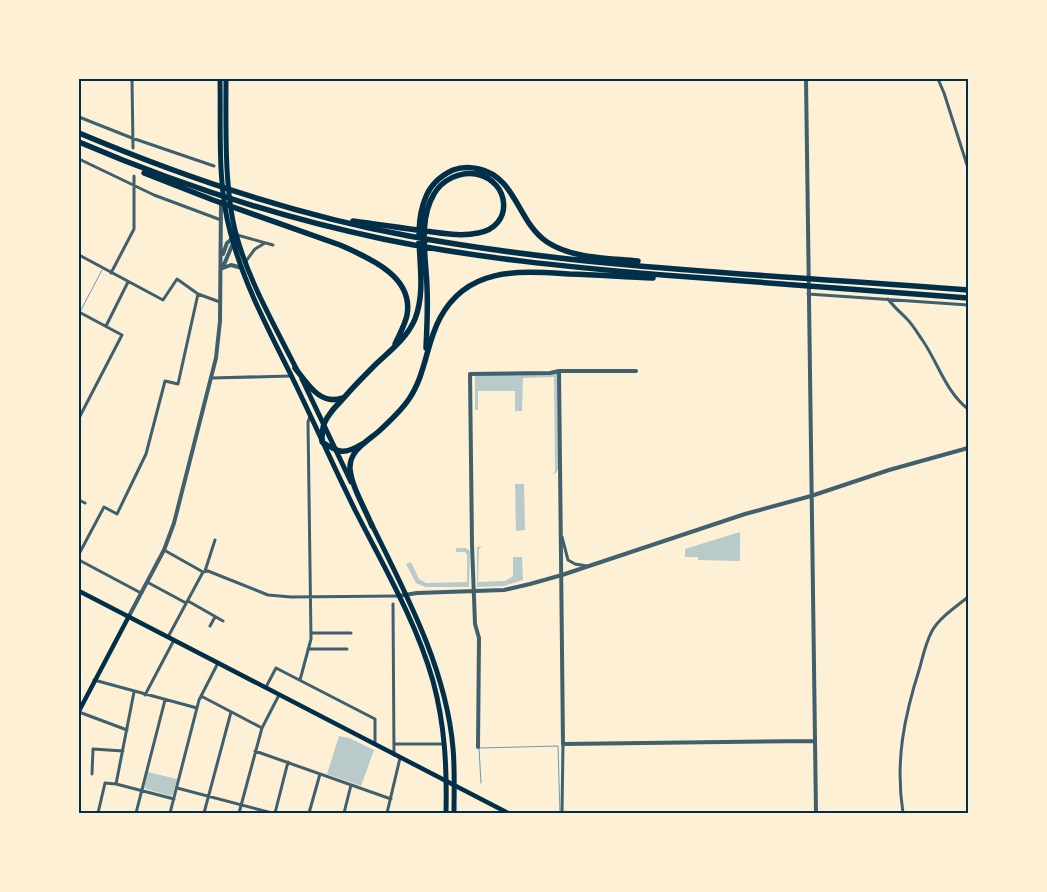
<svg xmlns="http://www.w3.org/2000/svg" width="1047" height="892" viewBox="0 0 1047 892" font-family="'Titillium Web',sans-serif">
  <rect width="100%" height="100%" fill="#fdf0d5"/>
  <path fill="#b9caca" d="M558,373l1,97h-2v2l-6,3 4,-3 -1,-95 -31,1 -1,33h-7v-20h-37v19h-3v-35z
    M515,484h9l1,46 -9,1z
    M740,532v29l-42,-1v-3h-13v-8z
    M482,546l-3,3 -1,33 27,-1 8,-5v-19h9l1,23 -19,6 -27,1v-40z
    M456,548h10l4,3 -1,36h-44l-9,-4 -10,-19 5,-2 8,17 7,4 41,-1v-27l-2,-3h-9z
    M339,736l10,2 25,12 -13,36 -34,-12z
    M148,772l29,7 -4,15 -2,2 -25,-7 -2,-2z"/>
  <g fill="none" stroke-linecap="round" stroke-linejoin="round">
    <path stroke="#669bbc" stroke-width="1" d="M81,310l21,-40
      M79,316v-1
      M481,783l-2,-35 79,-2 2,67"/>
    <path stroke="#3f606c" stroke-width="3" d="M132,79l1,69
      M938,79l6,14 24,75
      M79,117l53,21 82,28
      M79,159l75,36 67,25
      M237,235l36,10
      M79,255l84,45 14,-21 21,15 22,8
      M246,261l9,-12 10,-6
      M111,273l23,-44v-53
      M808,294l160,11
      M888,299c6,8 12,13 19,20 6,6 11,15 16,22 15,22 23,51 45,68
      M79,312l43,23 -43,83
      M106,326l22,-44
      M211,378l80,-2
      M79,500l6,3
      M562,537l6,23 7,4 12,2
      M164,550l39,22 5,-1 60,24 23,2 107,-1
      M79,554l25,-47 13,7 29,-60 19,-73 13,3 20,-90
      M79,560l62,33
      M205,571l10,-31
      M147,582l39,21
      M188,601l35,20
      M393,604l1,151
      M210,626l5,-9
      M311,633h40
      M168,637l35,-65
      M308,649h39
      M94,680l103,28
      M300,680l11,-41 -3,-217 2,-6
      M266,687l10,-19 99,51v25
      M145,695l29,-55
      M201,696l61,32
      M79,712l48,18
      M395,744h49
      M255,751l136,48
      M92,774l1,-25 30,2
      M116,784l18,-92
      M177,788l95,25
      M98,813l7,-30 11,1 58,15
      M136,813l29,-113
      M170,813l29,-113 19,-37
      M204,813l27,-101
      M239,813l23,-85 17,-33
      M275,813l13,-51
      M309,813l11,-39
      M344,813l7,-28
      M387,813l13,-55
      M562,813l1,-69
      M903,813c-8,-52 1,-96 17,-146 3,-12 6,-25 12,-36 8,-14 24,-24 36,-34"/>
    <path stroke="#3f606c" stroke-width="4" d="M806,79l10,734
      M223,254l4,-11 6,-5
      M223,267l11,-26
      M223,268l8,-3 11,3
      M559,371l4,373 251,-3
      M398,596l19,-3 87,-3 26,-6 32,-9 183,-61 66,-18 78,-26 79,-22
      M129,616l35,-66 10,-27 42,-165 4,-37 1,-119
      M478,747l1,-109 -4,-14 -3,-79 -2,-171 80,-1 9,-2h77"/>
    <path stroke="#003049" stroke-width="4.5" d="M79,591l429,222
      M79,711l50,-95"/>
    <path stroke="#003049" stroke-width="5" d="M220,79c1,50 -3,104 10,152 13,51 38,98 61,144 22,45 42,90 64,135 28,55 61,111 78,171 12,44 14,87 13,132
      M226,79c0,47 -2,110 10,155 13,48 39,92 61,136
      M302,379l49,103
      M371,523c35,71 75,145 82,225 2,22 1,44 1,65"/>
    <path stroke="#003049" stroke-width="5.5" d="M79,133c107,45 216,82 330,103 184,34 374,39 559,54
      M79,142c98,42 199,75 304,97 92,19 186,28 280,36 102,8 204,15 305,23
      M144,173l69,27 127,45c29,13 74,31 67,70 -2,10 -8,20 -12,29
      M353,221c24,3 48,7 72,10 17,2 35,6 53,2 36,-6 33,-52 -2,-59 -16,-3 -34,6 -42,20 -16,26 -8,64 -7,93 1,21 0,41 -1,61
      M295,368c12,15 25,38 47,30
      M362,444c-18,11 -23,9 -40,-2 0,-6 0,-13 2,-18 4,-10 11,-17 18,-24 11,-13 22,-24 34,-36 15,-14 31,-26 39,-45 15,-39 -5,-82 10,-120 5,-14 15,-23 28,-29 8,-3 18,-3 26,-1 37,8 39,54 68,73 26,17 61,16 91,19
      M372,526c-7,-18 -20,-38 -22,-57 -1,-18 16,-27 28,-37 11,-10 23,-21 31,-33 17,-25 17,-55 31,-81 28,-52 80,-47 130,-44 28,1 56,3 83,4"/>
  </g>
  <rect width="1047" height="892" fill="none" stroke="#fdf0d5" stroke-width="160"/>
  <rect x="80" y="80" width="887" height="732" fill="none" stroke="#003049" stroke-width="2"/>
</svg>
